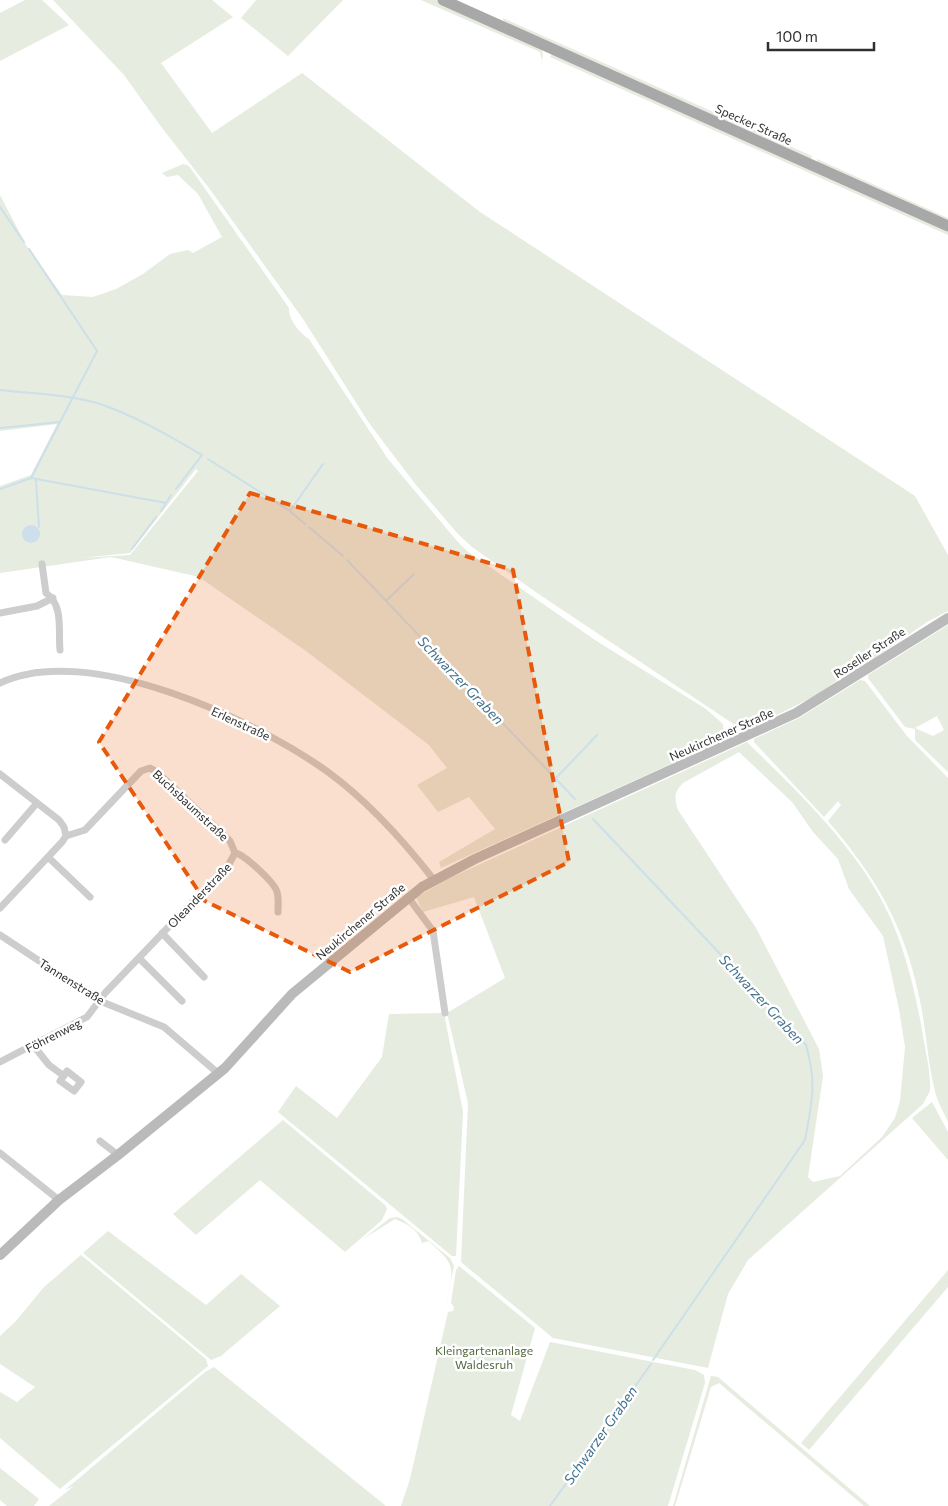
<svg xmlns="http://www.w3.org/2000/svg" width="948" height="1506" viewBox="0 0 948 1506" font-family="Commissioner,sans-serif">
  <rect width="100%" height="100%" fill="#fff"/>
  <path fill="#e6ecdf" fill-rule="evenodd" d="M25,0h17l27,25 -69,36v-48z
    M53,0h159l21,17 -72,46 51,70 90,-60 178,139 435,284 33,59v56l-21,11 -71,49 -3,-2 -38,27 -71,35 -204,-136 -68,-48 -15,-14 -41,-48 -47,-62 -66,-104 -94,-131 -47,-60 -38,-53z
    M256,0h87l-55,56 -47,-38z
    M421,0h15l105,48c3,7 2,12 -1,19l2,-7 -2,-8z
    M503,18l309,138 -2,5 -306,-138z
    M552,54l396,176v5l-398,-178z
    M817,159l131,59v4l-131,-58z
    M183,164l6,2 100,142c-1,11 11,26 20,31l79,120 69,82 10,10 128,89 111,69 17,15 1,10 -9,10 -274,124 -2,-6 56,-33 -26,-32 -31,15 -21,-27 30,-17 -18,-23 -123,-94 -107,-74 -88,-20 -111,16v-87l31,-11 26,-51 -57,7v-236l26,50 36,50 31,2 23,-8 27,-15 27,-20 18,-4 5,3 29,-16 -24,-43 -20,-19 -11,2 -5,-4zM196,469l2,2 -68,84 -49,3 49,-5z
    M948,625v147l-33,-32v-11l-10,-2 -37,-49v-3zM937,716l7,14 -11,6 -18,-8z
    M860,680l5,1 42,55 41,42v344c-5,-11 -12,-23 -14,-35 -7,-30 -8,-61 -15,-91 -15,-72 -44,-120 -91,-175l13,-16 -3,-4 -14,16 -70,-75v-3l45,-21z
    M747,742c49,48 113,108 143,175 16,36 25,74 32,113 3,20 9,41 8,61l-7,13 -175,156 -20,34 -20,74 -155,-30 -92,-76 7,-159 -21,-90 58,-35 -31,-81 -51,15 -7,-15 34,-19zM739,752l53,50 21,30 25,27 11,30 34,47 16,73 6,38 -5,54 -5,17 -13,19 -42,39 -27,6 -5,-5 15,-101 -4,-27 -63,-121 -78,-118c-4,-12 -4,-18 5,-27z
    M444,1013l19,99 -7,144h-4l-174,-144 18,-26 41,32 45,-61 7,-43z
    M932,1102l16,30v28l-36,-42z
    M283,1120l102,85 2,4 -5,11 -37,32 -85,-72 -64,55 -23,-21z
    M397,1217l5,2 48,39 4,8 -9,42c7,-38 15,-41 -17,-67l-6,2c-4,-14 -15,-19 -27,-24l-32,20 27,-21z
    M108,1231l98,74 35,-31 39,32 -59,50 -10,4 -128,-107z
    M81,1255l125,104 2,7 -148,123 -60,-51v-46l17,10 18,-15 -35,-23v-28l16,-15 28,-34z
    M459,1266l76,62 -24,87 9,6 30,-79 145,28 9,5 1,8 -37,123h-267l9,-27 38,-167 5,-1 1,-4 -3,-4 5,-33z
    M948,1270v17l-139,163 -8,-7z
    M214,1367l172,139h-337l25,-20 -9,4 140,-118z
    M711,1376l7,1 152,129h-6l-145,-123 -8,4 -36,119h-2z
    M0,1468l39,31 -5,7h-27l-7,-6z"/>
  <path fill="#ccdfea" d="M22 534a9 9 0 1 1 18 0a9 9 0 1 1-18 0Z"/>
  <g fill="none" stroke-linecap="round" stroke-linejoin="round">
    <path stroke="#ccdfea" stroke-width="2" d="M0,207l24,35
      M29,249l68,102 -66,127
      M0,390c33,4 71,4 103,15 34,12 68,32 99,50l-26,34
      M0,428l60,-6
      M208,459l82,52 15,13
      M36,480l3,47
      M0,489l31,-11 135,25 5,-8
      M161,511l5,-8
      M290,511l33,-47
      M309,527l34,29
      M132,549l24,-32
      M347,560l228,239
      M387,600l27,-26
      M556,778l41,-43
      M593,819l213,226c11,38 6,57 -1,95l-152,220
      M550,1506l101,-142"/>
    <path stroke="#cdcdcd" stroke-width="7" d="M42,564l4,29c18,13 12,37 14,57
      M0,613l37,-7 16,-8
      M0,683c87,-42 256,37 328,89 41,30 75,68 106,108
      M0,774l59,46 5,7 2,9
      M5,840l32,-37
      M235,853c9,1 40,30 42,39 2,6 1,13 1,20
      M48,857l42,40
      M408,897l25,34 12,82
      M0,908l62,-66 4,-6
      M162,933l42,44
      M0,935l100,66 64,26 55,47
      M139,958l43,43
      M33,1045l16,20 15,11
      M0,1062l87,-45 18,-24 124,-129 6,-11 -5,-12 -73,-69 -7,-4 -9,3 -56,59 -19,6
      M67,1071l14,11 -7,9 -14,-10z
      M100,1141l18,14
      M0,1153l59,47"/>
    <path stroke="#bababa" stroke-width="10" d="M0,1255l59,-55 59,-45 107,-87 67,-74 130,-107 53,-28 321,-146 152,-95"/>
    <path stroke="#a8a8a8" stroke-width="11" d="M443,0l505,226"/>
  </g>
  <path fill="#e8590c" fill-opacity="0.2" stroke="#e8590c" stroke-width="4" stroke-dasharray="10 6" stroke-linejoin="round" d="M250,493l263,77 56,292 -219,110 -145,-71 -106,-159z"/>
  <g text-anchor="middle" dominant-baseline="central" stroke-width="5" stroke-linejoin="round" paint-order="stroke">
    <g font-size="12" fill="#303030" stroke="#fff">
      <text transform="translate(754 124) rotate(24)">Specker Straße</text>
      <text transform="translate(869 652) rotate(-33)">Roseller Straße</text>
      <text transform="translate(241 723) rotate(25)">Erlenstraße</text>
      <text transform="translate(721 734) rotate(-24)">Neukirchener Straße</text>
      <text transform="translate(191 805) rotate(43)">Buchsbaumstraße</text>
      <text transform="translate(199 895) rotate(-46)">Oleanderstraße</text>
      <text transform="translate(360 921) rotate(-40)">Neukirchener Straße</text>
      <text transform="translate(72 981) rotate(32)">Tannenstraße</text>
      <text transform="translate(53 1035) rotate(-27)">Föhrenweg</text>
    </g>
    <g font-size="12" fill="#53693f" stroke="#fff">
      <text x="484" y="1350">Kleingartenanlage<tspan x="484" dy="14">Waldesruh</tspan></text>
    </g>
    <g font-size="14" font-style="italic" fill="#42718d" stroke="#fff">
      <text transform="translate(461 680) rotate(46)">Schwarzer Graben</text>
      <text transform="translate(762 999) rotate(47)">Schwarzer Graben</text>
      <text transform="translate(600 1435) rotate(-55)">Schwarzer Graben</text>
    </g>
  </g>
  <path d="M768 42v8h106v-8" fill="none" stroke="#303030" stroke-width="2.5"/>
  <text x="776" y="42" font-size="15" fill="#303030" stroke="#ffffff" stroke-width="4" paint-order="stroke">100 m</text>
</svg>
